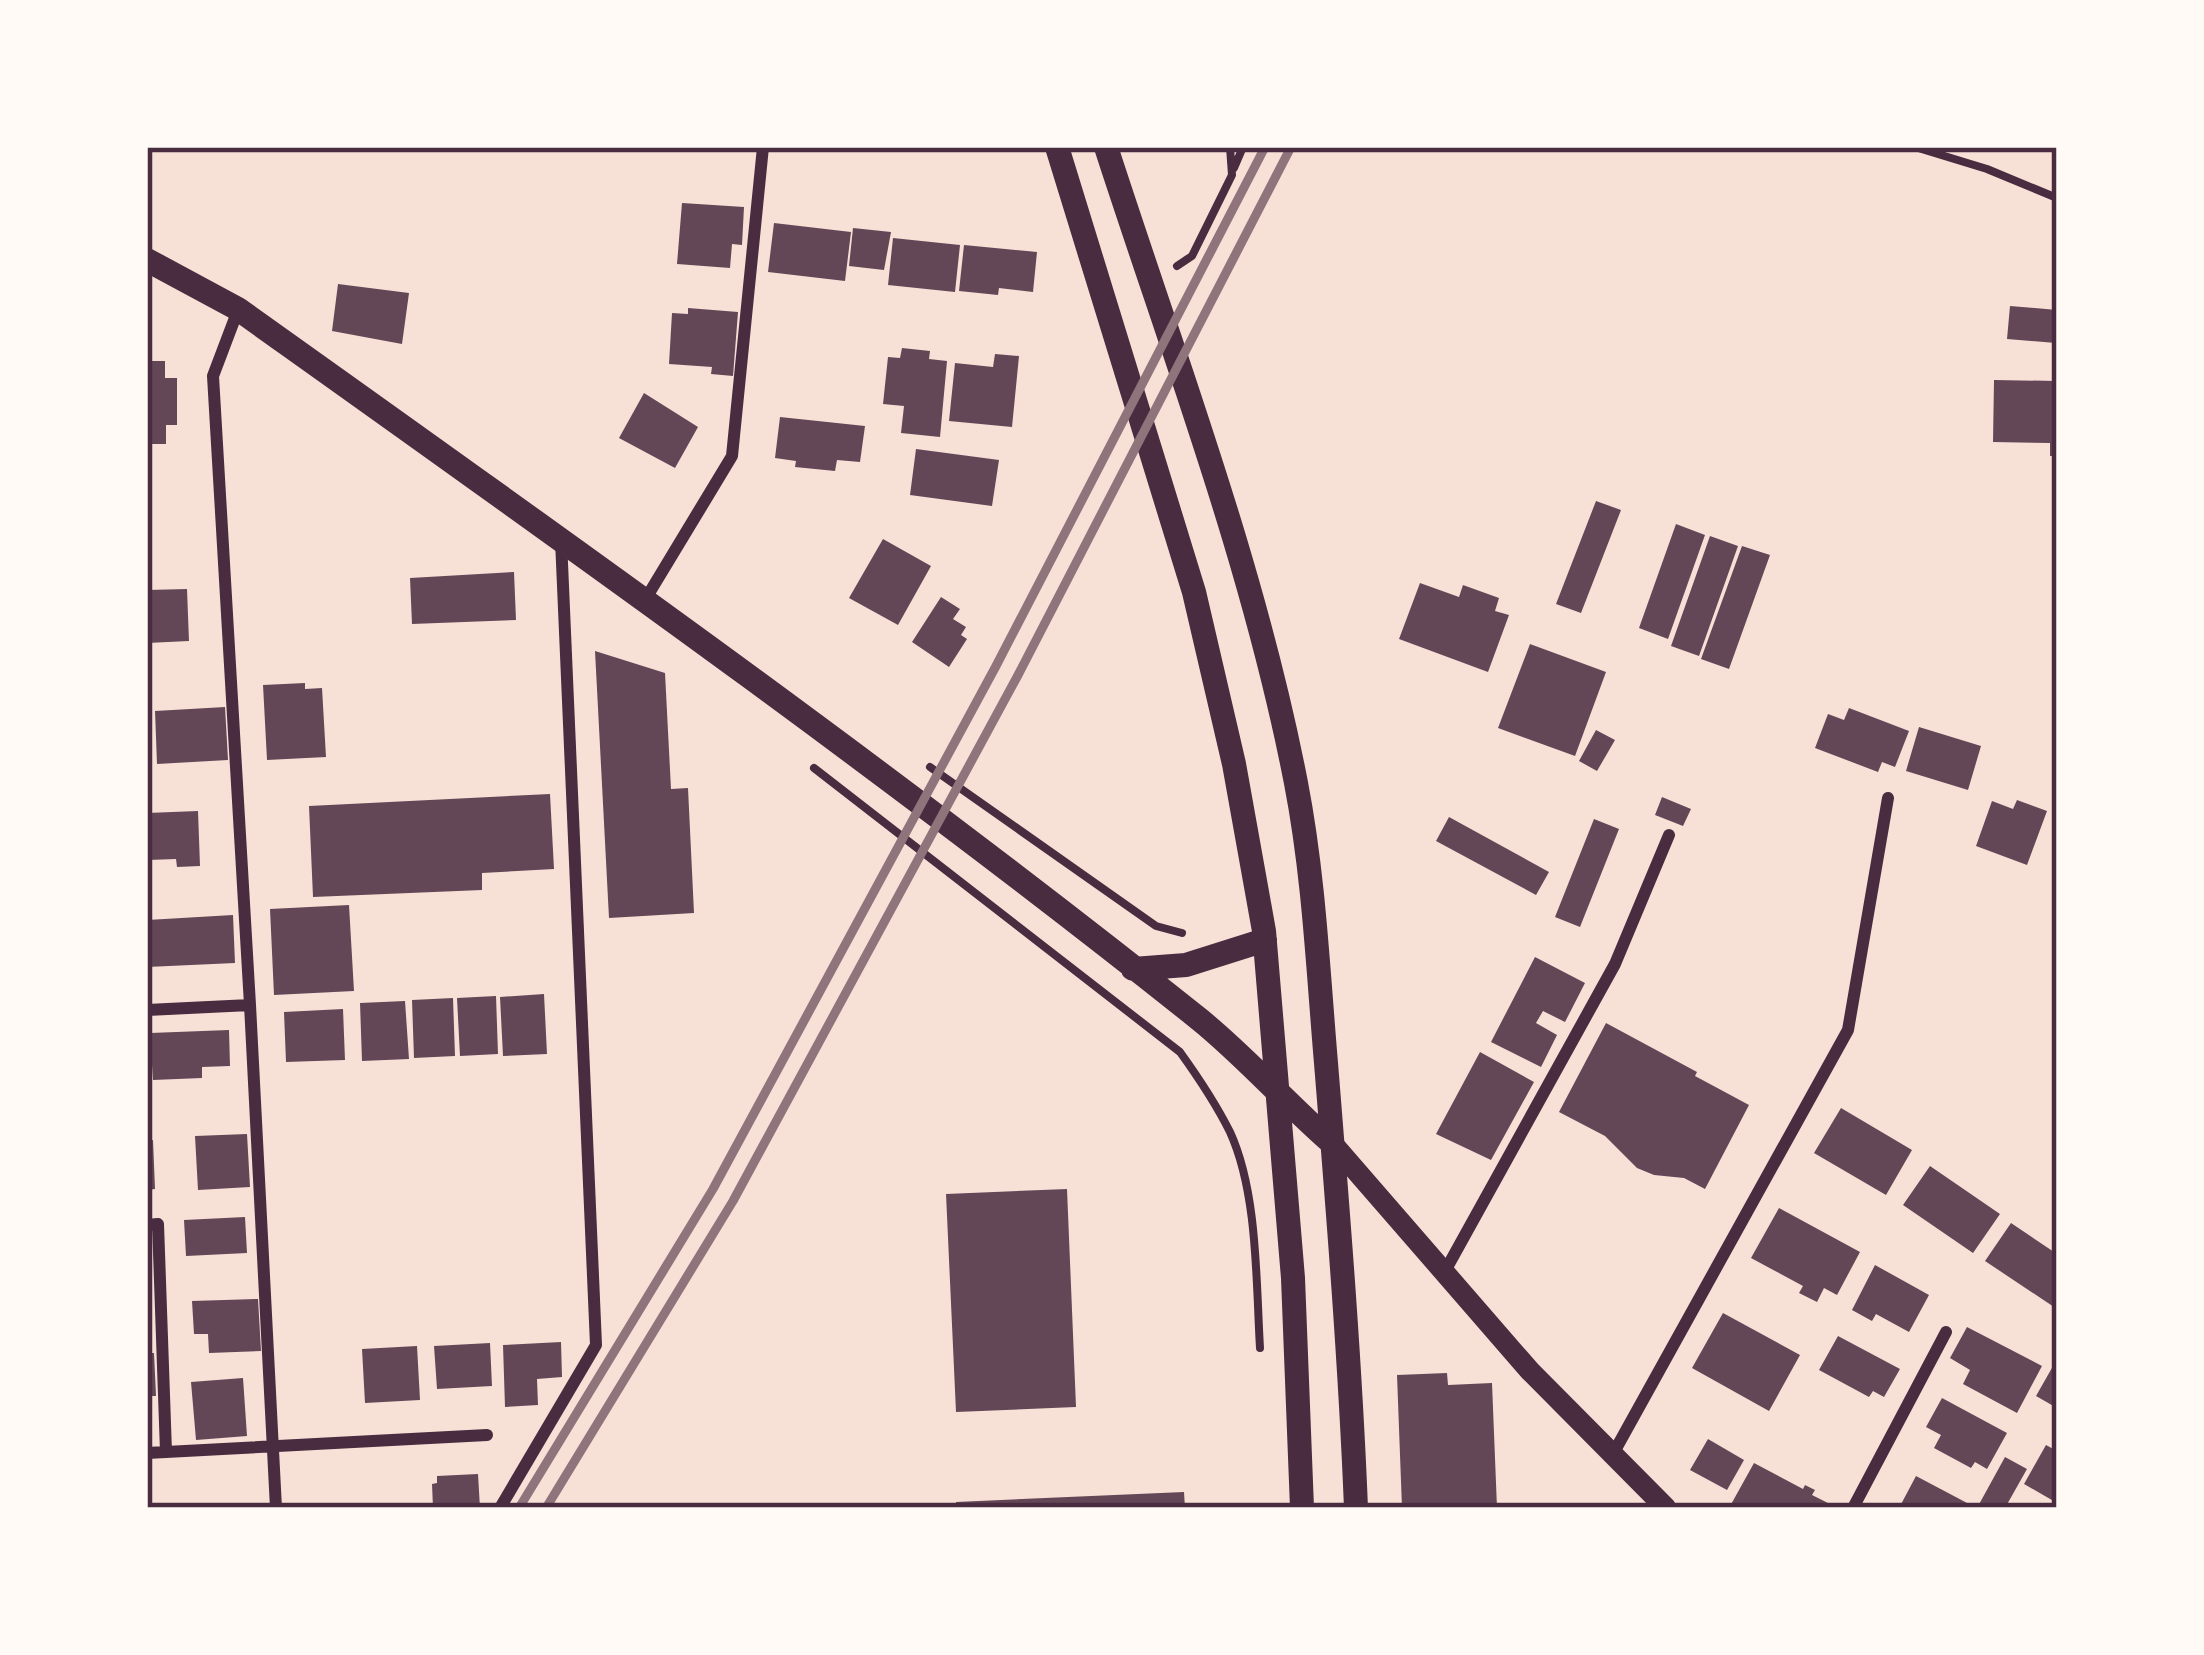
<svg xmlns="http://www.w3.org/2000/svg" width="2204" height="1655" viewBox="0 0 2204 1655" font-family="Spectral,serif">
  <rect width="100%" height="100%" fill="#f7e1d7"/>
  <path fill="#644757" d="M682,203l62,4 -2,38 -10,-1 -2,24 -53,-4z
    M774,223l77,9 -6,49 -77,-9z
    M853,228l38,4 -7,38 -35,-4z
    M893,238l67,7 -5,47 -67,-7z
    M964,245l73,7 -4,40 -34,-4 -1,7 -39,-4z
    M338,284l71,9 -7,51 -70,-13z
    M2010,306l47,4 -1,33 -49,-4z
    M688,308l50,4 -5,64 -22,-2 1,-7 -43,-3 3,-51 16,1z
    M902,348l28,3 -1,8 18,2 -7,76 -39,-4 3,-27 -21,-2 5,-47 12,1z
    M995,354l24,2 -7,71 -63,-6 6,-58 38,4z
    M147,361h18v17h12v47h-11v19h-19z
    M1994,380l63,1v75h-7v-13l-57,-1z
    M644,393l54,34 -23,41 -56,-30z
    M780,417l85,9 -5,36 -23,-2 -2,11 -40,-4 1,-6 -21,-3z
    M916,449l83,11 -7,46 -82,-11z
    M1596,501l25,9 -40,103 -25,-9z
    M1676,524l29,11 -37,104 -29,-11z
    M1710,536l28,10 -39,110 -28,-10z
    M883,539l48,27 -33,59 -49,-27z
    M1742,546l28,9 -41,114 -28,-10z
    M514,572l2,48 -104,4 -2,-46z
    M1420,583l39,14 4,-12 36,13 -4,13 14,4 -21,57 -89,-33z
    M187,589l2,52 -42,2v-53z
    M941,597l19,12 -7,10 13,8 -5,8 6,4 -18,28 -37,-25z
    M1530,644l76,28 -31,84 -77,-28z
    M595,651l70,22 6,116 17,-1 6,125 -85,5z
    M305,683v6l17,-1 4,69 -59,3 -4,-75z
    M225,707l3,53 -71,4 -2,-53z
    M1849,708l60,23 -14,36 -13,-5 -4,10 -63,-24 13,-34 16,6z
    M1919,727l62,19 -13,44 -62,-19z
    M1596,730l19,10 -18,31 -18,-10z
    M550,794l4,75 -72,4v17l-169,7 -4,-91z
    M1662,797l29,12 -8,17 -28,-11z
    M2017,800l30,11 -20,54 -51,-19 16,-45 21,8z
    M198,811l2,55 -23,1 -1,-8 -28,1 -1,-47z
    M1449,817l100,55 -13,23 -100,-54z
    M1594,819l25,10 -39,98 -25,-10z
    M349,905l5,86 -80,4 -4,-86z
    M233,915l2,48 -88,4v-47z
    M1535,957l50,26 -20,39 -22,-11 -7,12 21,12 -16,32 -50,-25z
    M544,994l3,60 -44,2 -3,-59z
    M496,996l2,58 -38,2 -3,-58z
    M453,998l2,58 -41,2 -2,-58z
    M405,1001l4,58 -47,2 -2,-58z
    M343,1009l2,51 -59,2 -2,-50z
    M1606,1023l91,49 -2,4 54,29 -44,84 -21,-11 -30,-3 -17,-7 -32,-32 -46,-24z
    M229,1030l1,36 -28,1v11l-49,2 -3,-47z
    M1480,1052l54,30 -43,78 -55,-26z
    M1841,1108l71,42 -26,45 -72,-42z
    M247,1134l3,53 -52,3 -3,-54z
    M153,1140l2,49 -8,1v-49z
    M1930,1166l70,48 -27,39 -70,-48z
    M1067,1189l9,218 -120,5 -10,-218z
    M1779,1208l81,44 -23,43 -13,-7 -7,14 -18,-9 4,-7 -52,-28z
    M245,1217l2,36 -61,3 -2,-36z
    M2011,1223l46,31v55l-72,-48z
    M1875,1265l54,30 -20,37 -33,-18 -4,7 -20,-11z
    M258,1299l3,52 -52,2 -1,-19h-14l-2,-33z
    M1723,1313l77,42 -31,56 -77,-43z
    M1967,1327l75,39 -25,47 -54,-29 7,-14 -20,-12z
    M1838,1336l62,33 -16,28 -11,-6 -4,6 -50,-27z
    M561,1342l1,35 -25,2 1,26 -33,2 -2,-62z
    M490,1343l2,43 -55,3 -3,-43z
    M417,1346l3,54 -55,3 -3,-54z
    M147,1353h7l2,43h-9z
    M2057,1359v49l-21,-12z
    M1447,1373l1,12 44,-2 5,125h-95l-5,-133z
    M243,1378l4,58 -51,4 -5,-58z
    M1942,1398l65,35 -20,36 -12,-7 -4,6 -37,-20 7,-13 -15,-8z
    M1708,1439l36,21 -17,30 -37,-20z
    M2046,1445l11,6v52l-33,-19z
    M2005,1457l22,12 -22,39h-28z
    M1754,1463l49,26 2,-4 10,5 -3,5 18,9 -2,4h-99z
    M478,1474l2,34h-47l-1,-24 5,-1v-7z
    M1916,1476l53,28 -2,4h-68z
    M1184,1492l1,16h-229v-6z"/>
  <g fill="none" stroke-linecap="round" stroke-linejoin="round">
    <path stroke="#4a2c40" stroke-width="8" d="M1915,147l72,22 70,29
      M1234,168l9,-21
      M1177,266l15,-10 40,-81 -2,-28
      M930,767l226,159 26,7
      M814,768l366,284c18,25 36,52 50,80 28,61 26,151 30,216"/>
    <path stroke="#4a2c40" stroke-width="12" d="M645,600l87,-144 31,-309
      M250,1005l26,503
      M147,1010l103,-5 -37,-629 25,-66
      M147,1225l11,-1 8,228
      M1444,1273l171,-309 54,-129
      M147,1453l340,-18
      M1613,1454l235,-424 40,-232
      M500,1508l96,-163 -35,-805
      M1853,1508l93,-176"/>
    <path stroke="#4a2c40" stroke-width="21" d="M1332,1143l198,228 136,137"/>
    <path stroke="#4a2c40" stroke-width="24" d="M1057,147l137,445 40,172 30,167 29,347 9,230
      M1106,147c68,210 148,419 190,636 18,93 22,187 30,280 12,149 24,296 30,445
      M147,260l91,49c324,231 650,462 961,710 45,36 88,85 133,124
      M1133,969l53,-4 79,-25"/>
    <path stroke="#8f747c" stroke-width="9" d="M519,1508l194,-319 283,-523 269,-519
      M546,1508l187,-307 284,-524 274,-530"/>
  </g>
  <rect width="2204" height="1655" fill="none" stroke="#fffaf5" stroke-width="300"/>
  <rect x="150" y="150" width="1904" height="1355" fill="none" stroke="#4a2c40" stroke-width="4.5"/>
</svg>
